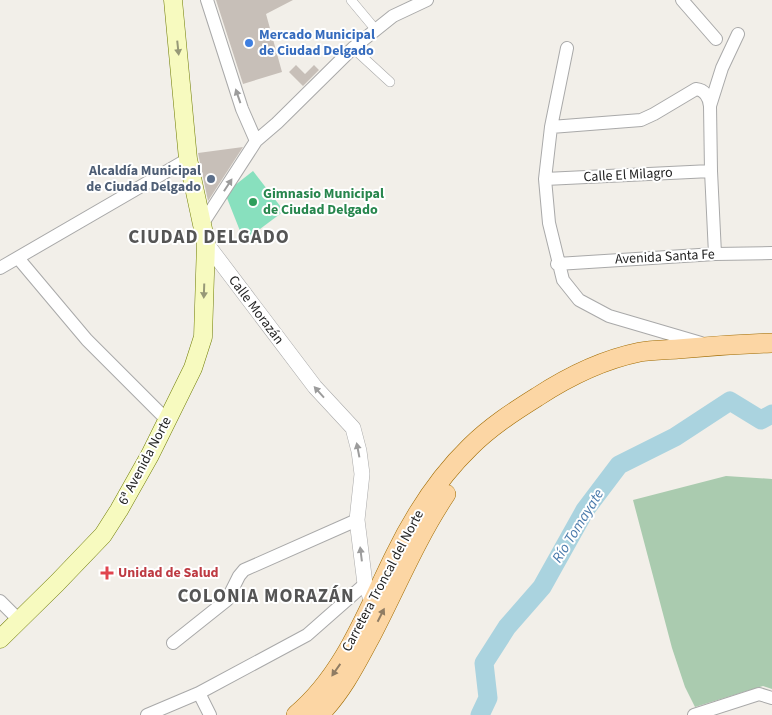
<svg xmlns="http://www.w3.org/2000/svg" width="772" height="715" viewBox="0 0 772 715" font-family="'Source Sans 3',sans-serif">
  <rect width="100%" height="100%" fill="#f2efe9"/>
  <path fill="#aacbaf" d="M726,476l46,3v210l-9,-3 -68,21 -10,-20 -13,-39 -39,-148z"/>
  <path fill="#88e0be" d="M253,171l31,40 -40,30 -19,-48z"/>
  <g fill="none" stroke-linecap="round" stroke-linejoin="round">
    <path stroke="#aad3df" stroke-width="19" d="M480,715l8,-17 -4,-35 23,-36 35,-40 43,-77 34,-45 56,-28 55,-36 31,19 11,-6"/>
  </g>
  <path fill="#c7bfb8" d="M216,0h77l-27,14 16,58 -39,12z
    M296,65l9,9 9,-9 5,5 -16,16 -14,-14z
    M243,147l-35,54 -10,-48z"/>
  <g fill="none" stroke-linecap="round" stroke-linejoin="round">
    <g stroke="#a9a9a9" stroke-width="10">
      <path id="pedestrian" d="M351,0l25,30
        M353,48l37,34"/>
    </g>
    <g stroke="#a9a9a9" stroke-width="14">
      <path id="minor" d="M207,0l35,109 14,32
        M682,0l34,39
        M567,48l-16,79 -6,52 4,44 14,57 16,20 30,16 92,27
        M710,106l12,-38 16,-34
        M551,127l90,-7 13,-6 42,-25c9,1 13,8 14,17l1,65 4,83
        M545,179l166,-8
        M201,226l55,-85 21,-18 76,-75 40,-32 34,-16
        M18,258l69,82 81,81
        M557,264l158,-10 57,-1
        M0,268l188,-109
        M0,601l19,19
        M173,643l54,-43 12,-24 5,-6 113,-50
        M199,693l11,22
        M147,715l52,-22 108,-58 58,-51
        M694,715l65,-21 13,4"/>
    </g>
    <g stroke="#a9a9a9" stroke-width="16">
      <path id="tertiary" d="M206,243l109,144 38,41 6,23 3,23 -5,46 8,64 7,17"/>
    </g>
    <g stroke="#707d05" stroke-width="19">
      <path id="secondary" d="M0,639l57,-56 46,-48 16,-25 31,-55 43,-87 10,-31 3,-94 -18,-84 -15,-159"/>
    </g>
    <g stroke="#a06b00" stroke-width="20">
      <path id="primary" d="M296,715c49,-41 71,-104 99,-160 19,-39 43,-77 75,-108 20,-20 43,-35 67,-50 32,-21 64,-37 103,-45 12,-2 25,-2 38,-3 31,-3 62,-5 94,-6
        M319,715c23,-23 37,-51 52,-79 25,-48 45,-97 75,-142"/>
    </g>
    <use href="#pedestrian" stroke="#fff" stroke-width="9"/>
    <use href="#minor" stroke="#fff" stroke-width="12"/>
    <use href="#tertiary" stroke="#fff" stroke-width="15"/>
    <use href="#secondary" stroke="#f7fabf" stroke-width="18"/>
    <use href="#primary" stroke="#fcd6a4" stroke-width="19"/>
  </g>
  <defs><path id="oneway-solid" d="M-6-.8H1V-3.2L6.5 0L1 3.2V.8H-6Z" transform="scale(1.25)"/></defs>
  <g fill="#979978">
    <use href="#oneway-solid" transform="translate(178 48) rotate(84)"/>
    <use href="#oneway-solid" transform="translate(204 291) rotate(92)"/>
  </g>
  <g fill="#9c9c9c">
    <use href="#oneway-solid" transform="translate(238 96) rotate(-109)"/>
    <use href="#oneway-solid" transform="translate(228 185) rotate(-57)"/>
    <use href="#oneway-solid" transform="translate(319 392) rotate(-132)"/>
    <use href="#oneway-solid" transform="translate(358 450) rotate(-101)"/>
    <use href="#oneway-solid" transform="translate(361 554) rotate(-97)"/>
  </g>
  <g fill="#8f7c63">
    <use href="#oneway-solid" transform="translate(381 615) rotate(-63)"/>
    <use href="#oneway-solid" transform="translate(336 670) rotate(125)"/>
  </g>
  <circle fill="#3f7fe0" stroke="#fff" stroke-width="2" cx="249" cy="43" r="5"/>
  <circle fill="#5c6f8a" stroke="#fff" stroke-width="2" cx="211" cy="179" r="5"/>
  <circle fill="#2e9e5b" stroke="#fff" stroke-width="2" cx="253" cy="202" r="5"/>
  <path fill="#e0444e" stroke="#fff" stroke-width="2" d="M104.5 565.5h5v5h5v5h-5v5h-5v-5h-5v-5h5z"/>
  <g text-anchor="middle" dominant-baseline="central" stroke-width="4" stroke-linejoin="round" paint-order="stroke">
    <g font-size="14" font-weight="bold" fill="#366cbe" stroke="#fff" text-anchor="start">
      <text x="259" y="35">Mercado Municipal<tspan x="259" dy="16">de Ciudad Delgado</tspan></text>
    </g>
    <g font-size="14" font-weight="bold" fill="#4e5e75" stroke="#fff" text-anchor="end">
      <text x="201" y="171">Alcaldía Municipal<tspan x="201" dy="16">de Ciudad Delgado</tspan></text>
    </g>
    <g font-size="14" fill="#222" stroke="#fff">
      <text transform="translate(628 175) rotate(-3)">Calle El Milagro</text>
      <text transform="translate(665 257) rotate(-3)">Avenida Santa Fe</text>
      <text transform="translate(256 310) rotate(53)">Calle Morazán</text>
      <text transform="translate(145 461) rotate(-62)">6ª Avenida Norte</text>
      <text transform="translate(383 581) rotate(-62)">Carretera Troncal del Norte</text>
    </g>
    <g font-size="14" font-weight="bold" fill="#27864d" stroke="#fff" text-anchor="start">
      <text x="263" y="194">Gimnasio Municipal<tspan x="263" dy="16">de Ciudad Delgado</tspan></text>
    </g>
    <g font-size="14" font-weight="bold" fill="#be3a42" stroke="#fff" text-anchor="start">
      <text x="118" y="573">Unidad de Salud</text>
    </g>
    <g font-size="15" font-style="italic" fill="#4a7aab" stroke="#fff">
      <text transform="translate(578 526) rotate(-58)">Río Tomayate</text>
    </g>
    <g font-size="19" font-weight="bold" letter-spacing="1" fill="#555" stroke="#fff">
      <text x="209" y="237">CIUDAD DELGADO</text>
      <text x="266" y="596">COLONIA MORAZÁN</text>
    </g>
  </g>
</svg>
